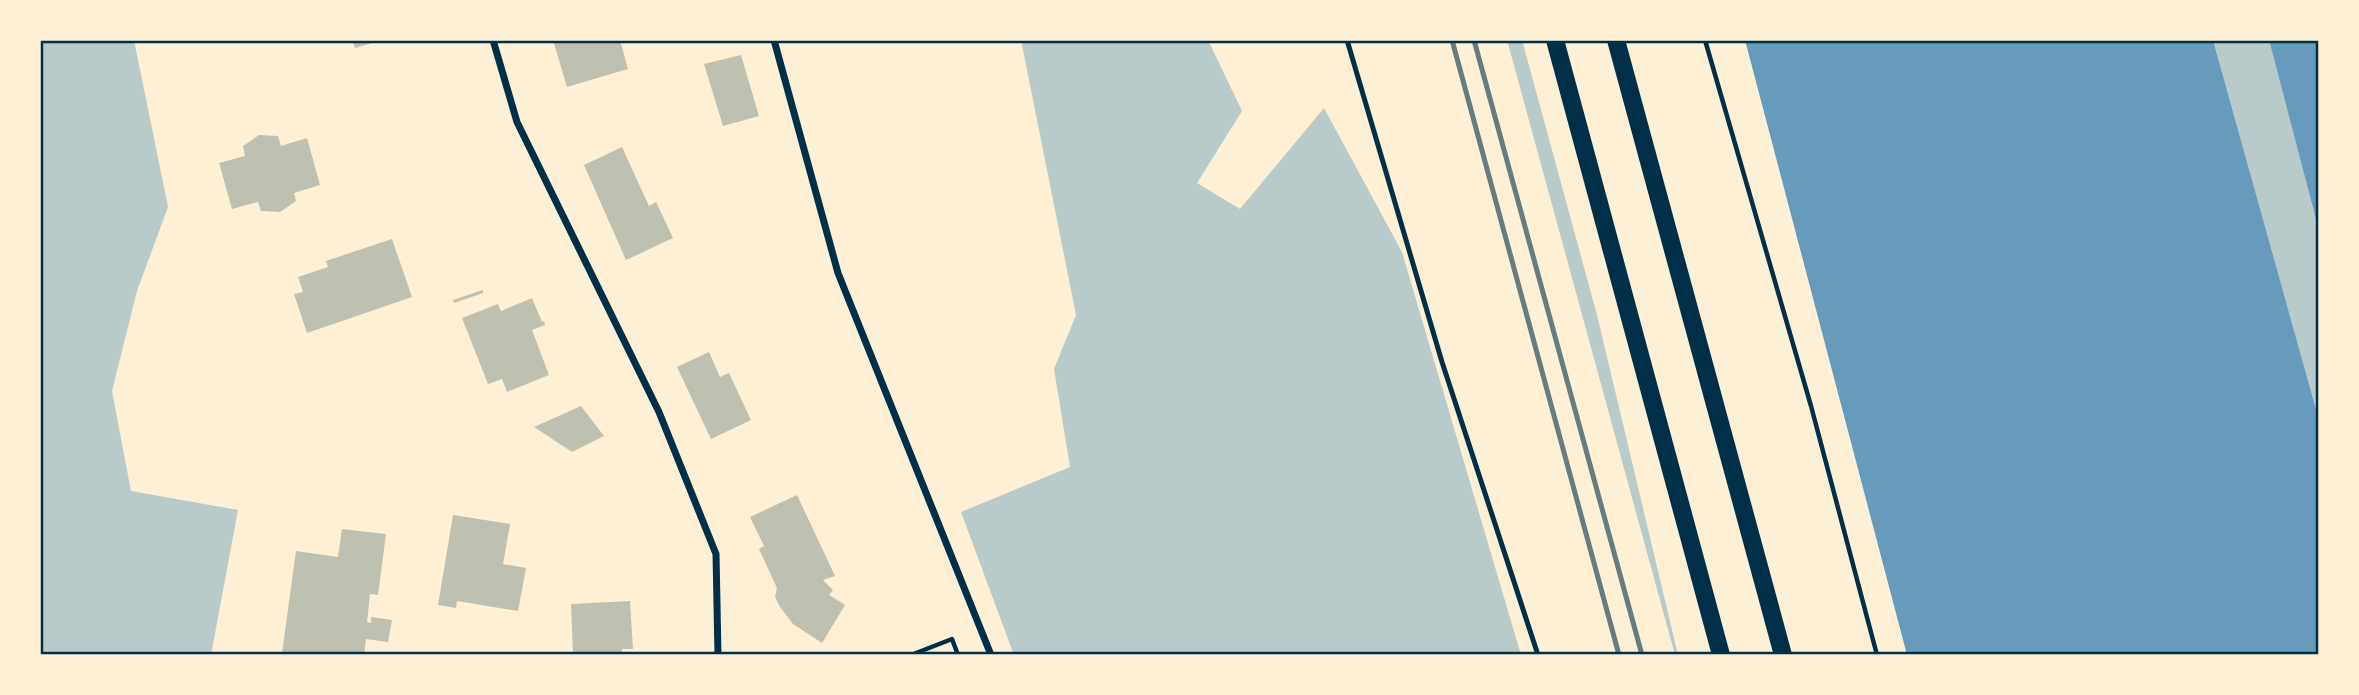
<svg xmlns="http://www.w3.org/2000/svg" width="2359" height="695" viewBox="0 0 2359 695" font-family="Ubuntu,sans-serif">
  <rect width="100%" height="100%" fill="#fdf0d5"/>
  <path fill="#b9caca" d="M40,40h94l34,167 -31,84 -25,100 19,100 107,19 -27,145h-171z
    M1021,40h187l34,71 -45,72 43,26 84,-101 78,144 119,403h-507l-53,-143 109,-45 -16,-98 22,-54z
    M1507,40h15l75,275 81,340h-3z
    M2213,40h56l50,191v189z"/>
  <path fill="#669bbc" d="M1745,40h468l106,380v235h-412z
    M2269,40h50v191z"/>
  <path fill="#bec0b2" d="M352,40h27v1l-24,7z
    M553,40h67l8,29 -61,18z
    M741,55l18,61 -36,10 -19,-62z
    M259,135l19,1 3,10 26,-8 13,47 -26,8 2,8 -16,11 -19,-1 -3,-9 -26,7 -13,-46 26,-7 -2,-10z
    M622,147l27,59 7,-4 17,36 -47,22 -42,-95z
    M392,239l20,58 -105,36 -13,-39 9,-2 -5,-15 30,-10 -2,-6z
    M483,290v3l-29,10 -1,-3z
    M532,298l10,24 2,-1 1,4 -13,5 17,45 -42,17 -5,-13 -14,5 -26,-66 36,-14 3,7z
    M709,352l11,25 9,-4 22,47 -40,19 -34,-72z
    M581,406l23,30 -32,16 -38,-25z
    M797,495l38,81 -12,4 10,10 -4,5 16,10 -23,38 -29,-19 -13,-17 -5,-10 2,-9 -18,-39 5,-3 -14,-29z
    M453,515l57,9 -7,40 23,4 -8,43 -61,-10 -1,7 -18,-3z
    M342,529l44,5 -8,61 -8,-1 -3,28 4,1v-6l21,3 -4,22 -22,-3 -2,16 -82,-2 14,-102 42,6z
    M630,601l3,48h-11v6h-49l-2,-51z"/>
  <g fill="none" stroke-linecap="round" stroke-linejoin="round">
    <path stroke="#003049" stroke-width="4.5" d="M1705,40l106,366 66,249
      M911,655l41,-16 6,16"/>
    <path stroke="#003049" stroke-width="5" d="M1347,40l95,322 96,293"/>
    <path stroke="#003049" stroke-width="7" d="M493,40l24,82 142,290 57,142 2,101
      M774,40l64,233 153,382"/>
    <path stroke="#003049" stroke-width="18" d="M1555,40l166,615
      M1616,40l167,615"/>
    <path stroke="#657d81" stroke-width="5" d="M1452,40l167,615
      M1474,40l168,615"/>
  </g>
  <rect width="2359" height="695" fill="none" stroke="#fdf0d5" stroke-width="84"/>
  <rect x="42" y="42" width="2275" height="611" fill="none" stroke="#003049" stroke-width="2.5"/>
</svg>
